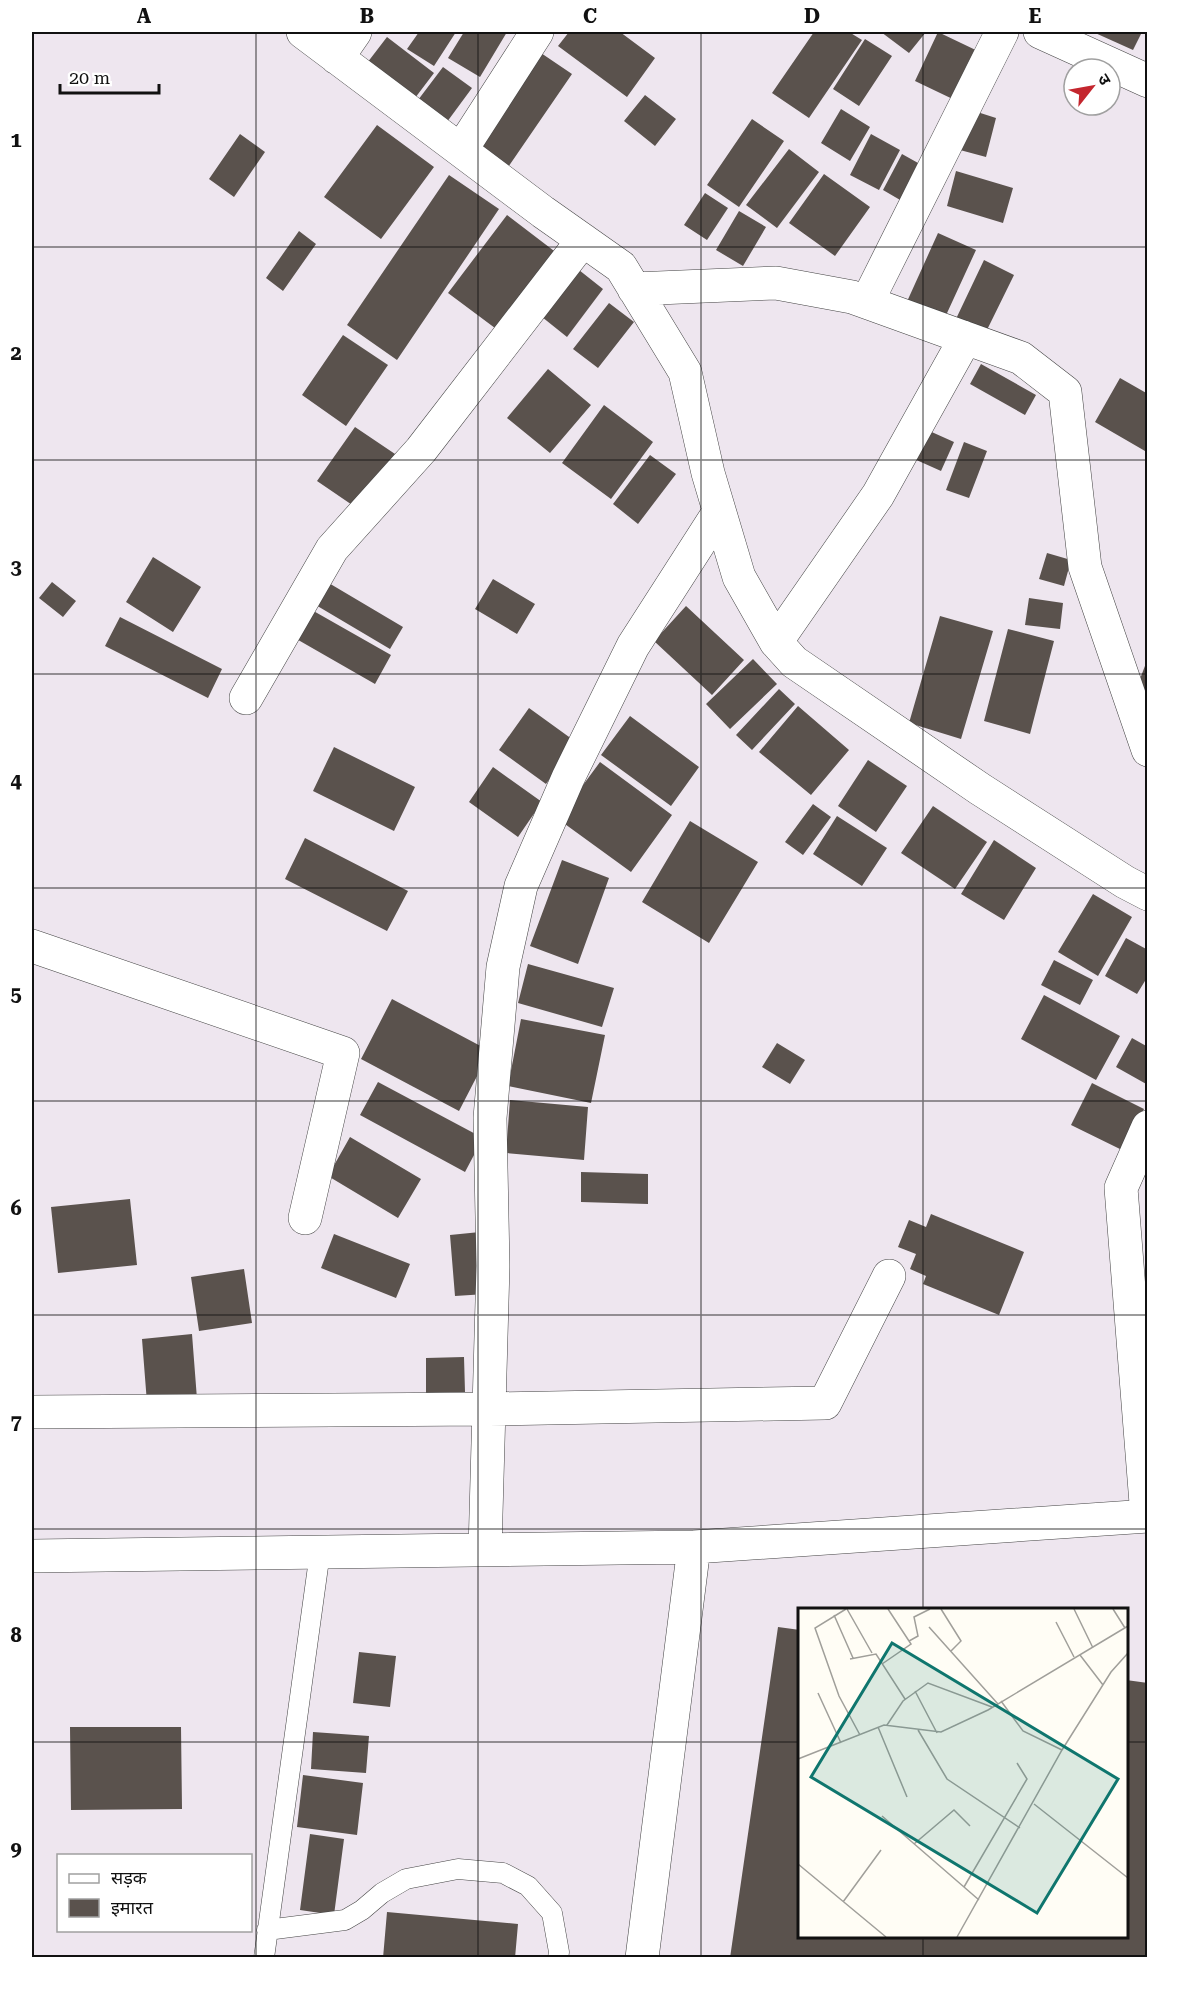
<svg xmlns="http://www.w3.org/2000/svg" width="1179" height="1989" viewBox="0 0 1179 1989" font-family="'Roboto Serif','Noto Sans Devanagari',serif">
  <rect width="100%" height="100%" fill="#fffdf5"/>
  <path fill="#eee6ef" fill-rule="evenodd" d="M32,32h1115v1925l-1115,1zM1074,69h36v36h-36zM800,1610h326v326h-326zM58,1856h192v74h-192z"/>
  <path fill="#5a524d" d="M419,32h37l-22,34 -27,-17z
    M464,32h43l-27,45 -32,-19z
    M569,32h51l35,26 -28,39 -69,-51z
    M814,32h35l13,8 -53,78 -37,-25z
    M881,32h45l-17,21z
    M938,32l46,22 -23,49 -46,-22z
    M1093,32h49l-9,18z
    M387,37l47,36 -22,29 -48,-35z
    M865,39l27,17 -33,50 -26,-17z
    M538,51l34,23 -68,99 -34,-23z
    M443,67l29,21 -28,38 -29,-22z
    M645,95l31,24 -21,27 -31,-25z
    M841,109l29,18 -20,34 -29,-18z
    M971,110l25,8 -10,39 -26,-7z
    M752,119l32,22 -45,66 -32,-22z
    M377,125l57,42 -53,72 -57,-42z
    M240,134l25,18 -31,45 -25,-18z
    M871,134l29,16 -21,40 -29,-15z
    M789,149l30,23 -42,56 -31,-23z
    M902,154l25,14 -20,36 -24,-14z
    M956,171l57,17 -10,35 -56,-17z
    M824,174l46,33 -35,49 -46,-33z
    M449,175l50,34 -102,151 -50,-35z
    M705,193l23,15 -21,32 -23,-15z
    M739,211l27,16 -23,39 -27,-16z
    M507,215l55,42 -59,77 -55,-41z
    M299,231l17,13 -33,47 -17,-13z
    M938,233l38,17 -34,74 -37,-18z
    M984,260l30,15 -30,61 -29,-15z
    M579,270l24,19 -36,48 -25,-20z
    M609,303l25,19 -36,46 -25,-19z
    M343,335l45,30 -42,61 -44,-31z
    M981,364l55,31 -11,20 -55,-31z
    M548,369l43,36 -41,48 -43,-35z
    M1120,378l28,16v53l-3,4 -50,-29z
    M604,405l49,37 -42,57 -49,-36z
    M355,427l43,29 -37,55 -44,-30z
    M925,429l29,13 -13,29 -29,-13z
    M964,442l23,9 -18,47 -23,-8z
    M650,455l26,19 -38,50 -25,-20z
    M1047,553l24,7 -7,26 -25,-7z
    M153,557l48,30 -28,45 -47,-30z
    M322,579l81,48 -13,22 -81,-48z
    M493,579l42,25 -18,30 -42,-25z
    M52,582l24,19 -13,16 -24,-19z
    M1029,598l34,5 -3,26 -35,-4z
    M686,606l58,54 -32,35 -58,-54z
    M310,609l81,46 -16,29 -82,-47z
    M940,616l53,15 -32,108 -52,-16z
    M120,617l102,52 -14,29 -103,-52z
    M1008,629l46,12 -24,93 -46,-13z
    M1148,658v38l-13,-4z
    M753,659l24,25 -47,45 -24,-25z
    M779,689l16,15 -43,46 -16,-15z
    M798,706l51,44 -38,45 -52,-43z
    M529,708l47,34 -30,42 -47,-34z
    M630,716l69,51 -28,39 -70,-51z
    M334,747l81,40 -21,44 -81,-40z
    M868,760l39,26 -31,46 -38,-26z
    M600,762l72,53 -41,57 -73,-53z
    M493,767l49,35 -24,35 -49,-35z
    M813,804l18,13 -28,38 -18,-13z
    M933,806l54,36 -32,47 -54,-36z
    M837,816l50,32 -25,38 -49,-32z
    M690,821l68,41 -49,81 -67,-41z
    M305,838l103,53 -21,40 -102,-52z
    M994,840l42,28 -32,52 -43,-26z
    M562,860l47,18 -31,86 -48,-18z
    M1093,894l39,23 -34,59 -40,-24z
    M1126,938l22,12v26l-11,18 -32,-18z
    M1054,960l39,20 -13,25 -39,-20z
    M528,964l86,24 -12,39 -84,-24z
    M1044,995l76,41 -24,44 -75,-41z
    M392,999l98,52 -31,60 -98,-52z
    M521,1019l84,16 -14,68 -83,-17z
    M1132,1038l16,9v38l-32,-18z
    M777,1043l28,17 -15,24 -28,-17z
    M378,1082l105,56 -18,34 -105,-57z
    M1092,1083l52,26 -20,42 -53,-26z
    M510,1100l78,7 -4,53 -78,-7z
    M350,1137l71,42 -23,39 -70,-42z
    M581,1172l67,2v30l-67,-2z
    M130,1199l7,66 -79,8 -7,-66z
    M931,1214l93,38 -25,63 -76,-31 3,-8 -16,-7 6,-15 -18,-7 11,-27 17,7z
    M480,1232l6,62 -31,2 -5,-61z
    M334,1234l76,30 -14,34 -75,-30z
    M244,1269l8,54 -53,8 -8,-54z
    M192,1334l5,65 -50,4 -5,-64z
    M464,1357l1,35 -39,1v-35z
    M778,1627l22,3v306h326v-256l22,3v275h-418z
    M359,1652l37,4 -6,51 -37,-4z
    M70,1727h111l1,82 -111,1z
    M313,1732l56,4 -3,37 -55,-4z
    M303,1775l60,8 -6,52 -60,-8z
    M310,1834l34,5 -10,76 -34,-5z
    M387,1912l131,12 -3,34h-132z"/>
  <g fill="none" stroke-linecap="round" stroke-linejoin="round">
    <g stroke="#444" stroke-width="21">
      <path id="service" d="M267,1930l78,-10 17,-10 20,-17 24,-14 52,-10 45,4 25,13 24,27 7,39 -1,6
        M264,1958l56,-406"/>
    </g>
    <g stroke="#444" stroke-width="34">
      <path id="minor" d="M303,32l240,180 78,55 64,105 23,101 31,104 37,65 18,20 186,127 145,93 23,12
        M1040,32l108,49
        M337,58l18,-26
        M461,150l76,-118
        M634,289l142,-6 76,14 169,61 44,34 20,175 63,183
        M867,302l135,-270
        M776,642l102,-147 82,-147 3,-11
        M246,698l86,-149 89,-99 162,-210
        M32,946l311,107 -38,165
        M32,1412l457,-3 336,-6 64,-127
        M1147,1516l-26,-328 27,-61
        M485,1550l8,-284 -3,-148 13,-151 18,-81 47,-108 65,-132 86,-134
        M32,1556l662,-9 454,-31
        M642,1958l52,-411"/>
    </g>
    <use href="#service" stroke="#fff" stroke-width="20"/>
    <use href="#minor" stroke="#fff" stroke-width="33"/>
  </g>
  <path fill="none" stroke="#111" stroke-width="1.5" stroke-opacity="0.55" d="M256,32v1926M478,32v1926M701,32v1926M923,32v1578M32,247h1116M32,460h1116M32,674h1116M32,888h1116M32,1101h1116M32,1315h1116M32,1529h1116M32,1742h768M1126,1742h22M923,1936v22"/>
  <g transform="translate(798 1608)">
    <rect width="330" height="330" fill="#fffdf5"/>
    <path fill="none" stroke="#a09f9a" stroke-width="1.5" d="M48,1l-31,19 24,68 21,39M49,1l25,44M90,1l21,32M143,1l20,32 -10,10M276,1l19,39M315,1l12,19M36,7l19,43M258,14l18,35M131,19l69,77M282,47l23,30M52,51l26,-5 29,45M84,56l29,-20 -2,-3 9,-5 -4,-19 16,-8M117,83l22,42M20,85l23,50M203,93l22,30 39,19M89,117l16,-24 25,-18 64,24M80,119l29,70M120,122l29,49 73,49M0,151l86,-34 57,7 47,-22 140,-84M236,196l94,74M84,208l97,84M116,236l40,-34 16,16M0,256l88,73M166,279l63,-108 -10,-16M45,294l38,-52M159,329l105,-187 49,-78 17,-19"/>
    <path fill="#0f766e" fill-opacity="0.15" stroke="#0f766e" stroke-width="3" d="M94,35l226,136 -81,134 -226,-136z"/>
    <rect width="330" height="330" fill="none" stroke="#111" stroke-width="3"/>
  </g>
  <rect width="1179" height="1989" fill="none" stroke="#ffffff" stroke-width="66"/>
  <rect x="57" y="1854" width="195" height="78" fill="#ffffff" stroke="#a0a0a0" stroke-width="1.5"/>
  <rect x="69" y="1874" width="30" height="9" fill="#ffffff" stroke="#a0a0a0" stroke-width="1.5"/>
  <text x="111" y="1884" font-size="18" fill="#111111">सड़क</text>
  <rect x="69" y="1899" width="30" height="18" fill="#5a524d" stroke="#a0a0a0" stroke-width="1.5"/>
  <text x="111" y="1914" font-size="18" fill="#111111">इमारत</text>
  <g transform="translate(1092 87) rotate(59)"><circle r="28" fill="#ffffff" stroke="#a0a0a0" stroke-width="1.5"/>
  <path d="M0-4.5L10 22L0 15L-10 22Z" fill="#c4262e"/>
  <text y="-9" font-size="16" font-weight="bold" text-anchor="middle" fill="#111111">उ</text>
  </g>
  <path d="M60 84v9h99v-9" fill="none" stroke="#111111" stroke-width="3"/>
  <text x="69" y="84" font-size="18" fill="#111111" stroke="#ffffff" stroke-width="4.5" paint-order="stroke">20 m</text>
  <rect x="33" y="33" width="1113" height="1923" fill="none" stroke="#111" stroke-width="2"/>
  <g font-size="20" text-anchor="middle" font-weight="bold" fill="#111">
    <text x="144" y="23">A</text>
    <text x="367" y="23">B</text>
    <text x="590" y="23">C</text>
    <text x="812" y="23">D</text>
    <text x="1035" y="23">E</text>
    <text x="16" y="147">1</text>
    <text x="16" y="360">2</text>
    <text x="16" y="574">3</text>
    <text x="16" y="788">4</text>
    <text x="16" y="1001">5</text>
    <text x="16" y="1215">6</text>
    <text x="16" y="1429">7</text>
    <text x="16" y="1642">8</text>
    <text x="16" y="1856">9</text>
  </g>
</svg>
